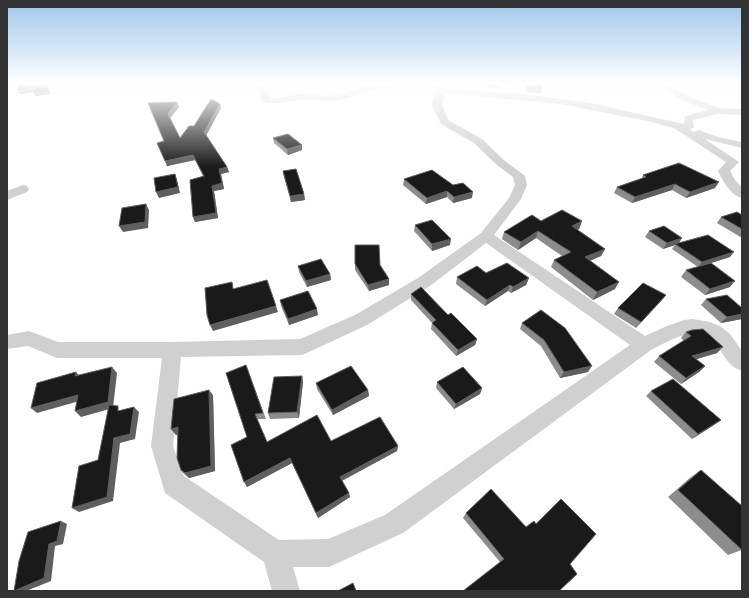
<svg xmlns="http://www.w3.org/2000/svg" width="749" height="598" viewBox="0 0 749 598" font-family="Poppins,sans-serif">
  <rect width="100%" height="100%" fill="#fff"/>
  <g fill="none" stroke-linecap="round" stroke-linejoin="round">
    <path fill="#d0d0d0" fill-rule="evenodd" d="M253,83h8l9,15h8l24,-4 24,2 14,-1 25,-9 28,-3h57l-4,5 84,7 61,8 93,21 1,-8 23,-6 -28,-11 -23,-16h10l19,12 32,13 24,1v6l-25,-1 -24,6 1,7 -4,3 4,2 5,-2 19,7 24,5v6l-37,-9 34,23 -9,9 5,9 7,7v11c-12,-3 -19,-17 -24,-27l8,-9 -52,-34 -27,-7 -86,-17 -116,-11 -3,12 6,15 34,19 23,22 20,15 2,9 -6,14 -27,36 151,101 22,-10 17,-6 9,-1 17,3 10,4 10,8 12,17v20c-12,-4 -17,-13 -23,-23 -16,-29 -48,-8 -68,2l-248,183 -74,34h-36l7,24h-28l-8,-29 -99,-69 -14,-47 11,-88h-105l-29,-12 -21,3v-14l22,-4 29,11h114l128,-3 55,-24 63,-37 63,-45 28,-35 6,-13 -2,-8 -16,-12 -23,-22 -33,-19 -9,-19 5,-17c-23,-2 -48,-2 -70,3 -9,2 -18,7 -27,9 -13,2 -26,-2 -40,0 -12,1 -23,5 -36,2zM486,243l144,102 -245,170 -57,24 -49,1 -95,-64 -11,-30 8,-89 121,-2 7,-3 58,-27 63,-39z
      M23,185l4,1 2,3 -2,3 -20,8v-9z"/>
  </g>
  <path fill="#8c8c8c" d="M487,83h13l-1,5 -12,-1z
    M525,83h16l1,6 -1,4 -15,-1z
    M177,102l2,5 -9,11 10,20 14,-12 27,-18 -15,27 21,32 2,5 -8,2 3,15 -10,2 4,27 -23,4 -2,-5 10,-41 -8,-16 -28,6 -3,-25 -16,-38z
    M273,138l29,12 -14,5 -14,-12z
    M283,171l21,23 1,6 -14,2 -7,-25z
    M643,175l72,13 -29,10 -14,-8 -40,13 -18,-10 3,-6 25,-9z
    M404,179l49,6 19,13 -19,5 -6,-6 -21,7 -23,-19z
    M742,215v23l-25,-15 4,-6z
    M541,221h41l-3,8 -2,1 28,19 -4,7 -11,5 25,28 -22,11 -42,-33 3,-7 8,-4 -26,-18 -18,12 -16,-11 2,-7z
    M415,225l35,20 -18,6 -18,-20z
    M649,231l33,7 -3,5 51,14 -19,6 19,24 -25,8 -24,-18 5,-7 12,-3 -26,-18 3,-4 -12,4 -18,-12z
    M355,264l25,1 9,20 -20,6 -14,-21z
    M298,266l32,8 1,6 -24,7 -8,-15z
    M486,273l43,5 -3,7 -15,8 -3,-2 -23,15 -29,-22 1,-7z
    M411,294l66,45 -2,6 -19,11 -25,-27 1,-6 -21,-23z
    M706,299l36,9v11l-21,4 -20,-18z
    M280,300l38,15 -29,10 -8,-19z
    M661,301l-25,27 -22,-14 4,-6z
    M522,323l66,49 -28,6 -19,-32 -21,-17z
    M686,332l31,21 -21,6 9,7 -6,6 -18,12 -27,-22 5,-6 25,-15 -3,-3z
    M246,365l20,54h-9l10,23 64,-1 67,5 -1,5 -55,30 7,12 1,4 -32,21 -26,-55 -45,24v-50z
    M302,376l1,6 -4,36 -29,1 -2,-6z
    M437,382l45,6 -2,6 -26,15 -18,-21z
    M316,383l52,7 1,6 -36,19 -16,-26z
    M651,391l70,29 -7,5 -22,14 -46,-43z
    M213,395l2,76 -26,7 -4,-3 -4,-5 -3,-36 -2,1 -5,-6z
    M701,470l41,80 -14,5 -60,-58 23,-20z
    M466,513l60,14 10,-3 60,10 -96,28 -37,-44z"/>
  <path fill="#5f5f5f" d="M47,83h1l2,11 -14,2 -2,-3z
    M33,88l2,4 -15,2 -2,-3z
    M177,102l2,5 -9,11 -2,-4z
    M220,104l1,4 -15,28 -2,-4z
    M302,145v5l-14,5 -1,-6z
    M193,155l2,5 -28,6 -2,-5z
    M227,167l2,5 -8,2 3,15 -10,2 4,27 -23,4 -2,-5 26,-48z
    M175,174l2,6 3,13 -21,5 -3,-6z
    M719,182l-4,6 -29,10 4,-6z
    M675,184l-3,6 -40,13 3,-6z
    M447,191v6l-21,7 1,-6z
    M473,192l-1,6 -19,5 1,-6z
    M304,194l1,6 -14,2 -1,-6z
    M146,204l3,6 -1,18 -25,4 -4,-6z
    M582,221l-3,8 -10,5 3,-8z
    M538,231l-2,7 -18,12 3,-8z
    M682,238l-4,6h-3v1l-12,4 4,-6z
    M451,239l-1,6 -18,6v-7z
    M605,249l-4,7 -19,8 3,-7z
    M734,252l-4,5 -32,10 4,-5z
    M330,274l1,6 -24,7 -1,-6z
    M529,278l-3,7 -15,8 2,-6z
    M389,279v6l-20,6 -1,-6z
    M735,281l-5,6 -25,8 5,-6z
    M619,282l-4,7 -22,11 4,-8z
    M510,285l-2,6 -23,15 2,-6z
    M666,295l-5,6 -25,27 5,-6z
    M276,306l2,6 -65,19 -3,-6z
    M317,309l1,6 -29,10 -1,-6z
    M742,314v5l-21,4 6,-6z
    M477,339l-2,6 -19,11 2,-6z
    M723,347l-6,6 -30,9 5,-6z
    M592,366l-4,6 -28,6 4,-6z
    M705,366l-6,6 -18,12 5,-6z
    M112,367l5,6 -4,35 -32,9 -6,-6z
    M76,372l5,6 -6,-2z
    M302,376l1,6 -4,36 -2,-6z
    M482,388l-2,6 -26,15 2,-5z
    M209,390l4,5 2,76 -26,7 -4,-5z
    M368,390l1,6 -36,19 -1,-5z
    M78,395l5,5 -46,13 -6,-5z
    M134,407l5,5 -4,27 -15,4 -7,58 -34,11 -7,-4z
    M721,420l-7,5 -22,14 6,-5z
    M178,427l4,6 -6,2 -5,-6z
    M398,446l-1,5 -56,30 -1,-4z
    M290,458l2,5 -45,24 -3,-5z
    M349,493l1,4 -32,21 -2,-5z
    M61,521l6,3 -4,20 -8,2 -4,35 -25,10h-12l35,-47z"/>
  <path fill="#1a1a1a" stroke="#5f5f5f" d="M15,83h32l1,8 -14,2 -1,-5 -15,3 -1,-7h-2z
    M527,83h14l1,6 -15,-1z
    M211,99l9,5 -16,28 23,35 -8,2 3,14 -10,3 4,27 -23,4 -3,-37 14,-4 -11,-21 -28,6 -8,-18 7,-2 -16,-38 29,-1 -9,12 12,24 9,-12h5z
    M288,134l14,11 -15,4 -14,-11z
    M679,163l40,19 -29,10 -15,-8 -40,13 -18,-10 29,-10 -3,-2z
    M296,169l8,25 -14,2 -7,-25z
    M432,170l21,15 10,-2 10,9 -19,5 -7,-6 -20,7 -23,-19z
    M175,174l3,13 -22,5 -2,-14z
    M146,204l-1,18 -26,4 3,-18z
    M562,210l20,11 -10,5 33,23 -20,8 34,25 -22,10 -43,-32 17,-8 -33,-21 -17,11 -17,-10 28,-17 9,6z
    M737,212l5,3v14l-21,-12z
    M432,220l19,19 -19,5 -17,-19z
    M664,226l18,12 -15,5 -18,-12z
    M708,235l26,17 -32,10 -27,-18z
    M355,245h24l1,20 9,14 -21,6 -13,-21z
    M321,259l9,15 -24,7 -8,-15z
    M507,263l22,15 -16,9 -3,-2 -23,15 -30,-23 20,-11 9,7z
    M711,263l24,18 -25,8 -24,-19z
    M267,280l9,26 -66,19 -3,-10 -2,-27 27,-6 1,7z
    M643,283l23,12 -25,27 -23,-14z
    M421,287l27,28 3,-2 26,26 -19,11 -26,-27 4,-3 -25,-26z
    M308,291l9,18 -29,10 -8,-19z
    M727,295l15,13v6l-15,3 -21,-18z
    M541,310l24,18 27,38 -28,6 -20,-32 -22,-17z
    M703,329l20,18 -31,9 13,10 -19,12 -27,-22 32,-20 -5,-4 6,-2z
    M246,365l17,48 -8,1 12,28 50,-27 14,26 49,-24 18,29 -58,31 9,16 -33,20 -26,-55 -46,24 -13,-37 16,-8 -21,-64z
    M351,366l17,24 -36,20 -16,-27z
    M112,367l-4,35 -33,9 3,-16 -47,13 6,-25 39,-11 -1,4z
    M463,367l19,21 -26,16 -19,-22z
    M302,376l-5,36 -29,1 6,-36z
    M673,379l48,41 -23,14 -47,-43z
    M209,390l2,76 -26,7 -4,-3 -4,-12 1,-31 -7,2 3,-30z
    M109,405l9,1v5l16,-4 -4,27 -16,4 -7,59 -35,11 7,-42 19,-6z
    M701,470l41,36v44l-64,-60z
    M491,489l35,38 8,-6 2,3 25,-25 35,35 -26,30 7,10 -18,17h-96l41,-32 -38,-46z
    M61,521l-4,20 -8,3 -5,34 -30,13 5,-30 9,-29z
    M353,583l3,8h-18z"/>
  <linearGradient id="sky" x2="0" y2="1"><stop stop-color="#9ec6ea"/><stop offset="0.5" stop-color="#fff"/><stop offset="1" stop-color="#fff" stop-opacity="0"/></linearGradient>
  <rect width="749" height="167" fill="url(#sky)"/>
  <rect width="749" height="598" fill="none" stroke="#333333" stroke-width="16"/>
</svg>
